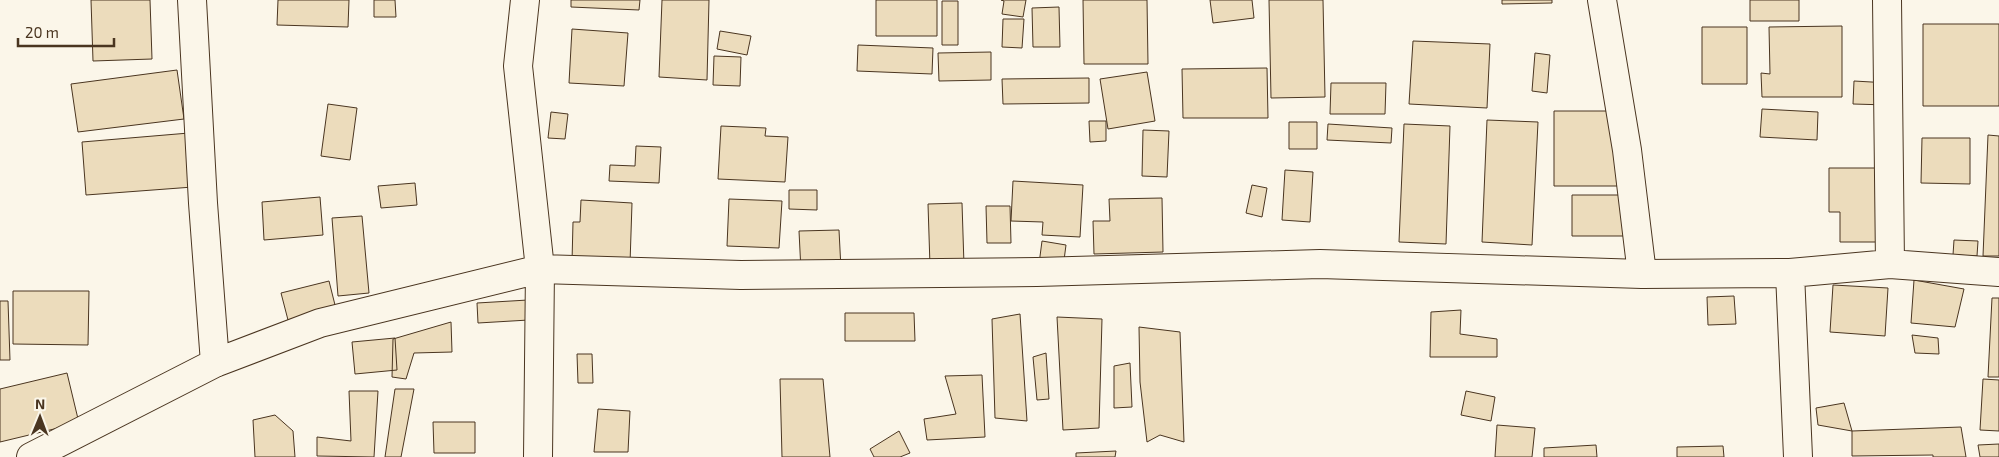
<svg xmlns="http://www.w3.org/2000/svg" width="1999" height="457" viewBox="0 0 1999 457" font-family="'Exo 2',sans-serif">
  <rect width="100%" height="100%" fill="#fbf6e9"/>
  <path fill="#ecdcbc" stroke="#4a3520" d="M91,0h59l2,59 -59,2z
    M278,0h71l-1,27 -71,-2z
    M374,0h21l1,17h-22z
    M571,0h69l-1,10 -68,-3z
    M662,0h47l-2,80 -48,-3z
    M876,0h61v36h-61z
    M1001,0h25l-3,17 -21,-3 2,-13z
    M1083,0h64l1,64h-64z
    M1210,0h42l2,18 -41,5z
    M1269,0h54l2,97 -54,1z
    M1502,0h50v3l-50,1z
    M1750,0h49v21h-49z
    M942,1h16v44h-16z
    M1059,7l1,40h-27l-1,-39z
    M1003,19h21l-2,29 -20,-1z
    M1923,24h76v82h-76z
    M1842,26v71h-80l-1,-24 9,1 -1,-47z
    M1702,27h45v57h-45z
    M572,29l56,4 -4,53 -55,-3z
    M720,31l31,5 -4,19 -30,-6z
    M1413,41l77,3 -3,64 -78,-4z
    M858,45l75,3 -1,26 -75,-3z
    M991,52v28l-52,1 -1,-28z
    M1535,53l15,2 -3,38 -15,-2z
    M714,56l27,1 -1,29 -27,-1z
    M1267,68l1,50h-85l-1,-49z
    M177,70l7,49 -106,13 -7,-48z
    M1147,72l8,49 -47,8 -8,-50z
    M1089,78v25l-86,1 -1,-25z
    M1854,81l35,2 -1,22 -35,-1z
    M1331,83h55l-1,31h-55z
    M328,104l29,4 -7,52 -29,-4z
    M1762,109l56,3 -1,28 -57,-3z
    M1554,111h63l1,75h-64z
    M551,112l17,2 -3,25 -17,-1z
    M1487,120l51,2 -6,123 -50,-3z
    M1089,121h17v20l-16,1z
    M1289,122h28v27h-28z
    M1328,124l64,4 -1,15 -64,-3z
    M1404,124l46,2 -4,118 -47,-2z
    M721,126l45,2 -1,8 23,1 -3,45 -67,-3z
    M1143,130l26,1 -2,46 -25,-1z
    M189,133l4,54 -107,8 -4,-53z
    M1988,135l11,1v120h-16z
    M1922,138h48v46l-49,-1z
    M636,146l25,1 -2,36 -50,-2 1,-16 25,1z
    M1829,168h57l-1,74h-45v-30h-11z
    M1285,170l28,2 -3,50 -28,-2z
    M1013,181l70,4 -3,52 -38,-2 1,-13 -32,-1z
    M415,183l2,22 -36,3 -3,-22z
    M1252,185l15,3 -5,29 -16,-4z
    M789,190h28v20l-28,-1z
    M1572,195h69v41h-69z
    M320,197l3,38 -59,5 -2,-38z
    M1162,198l1,54 -69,2 -1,-33h17l-1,-22z
    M729,199l53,2 -3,47 -52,-2z
    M581,200l51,3 -2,61 -58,-2 1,-40h7z
    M962,203l2,62 -34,1 -2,-62z
    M986,206h24l1,37h-24z
    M362,216l7,77 -31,3 -6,-78z
    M839,230l2,39 -40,2 -2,-40z
    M1954,240l24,1 -1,15 -24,-1z
    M1042,241l24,4 -3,23 -24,-4z
    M1914,280l50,9 -9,38 -44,-4z
    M329,281l7,28 -48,11 -7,-27z
    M1833,285l55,3 -3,48 -55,-4z
    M13,291h76l-1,54 -75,-1z
    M1734,296l2,28 -28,1 -1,-28z
    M1992,298h7v79h-11z
    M545,299l1,20 -68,4 -1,-20z
    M0,301h8l2,59h-10z
    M1461,310l-1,24 37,5v18h-67l1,-45z
    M845,313h69l1,28h-70z
    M1020,314l7,107 -32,-3 -3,-99z
    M1057,317l45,2 -3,109 -36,2z
    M451,322l1,30 -38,1 -8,26 -14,-2 1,-38z
    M1139,327l41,5 4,110 -24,-7 -13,7 -7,-60z
    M1912,335l26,3 1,16 -24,-1z
    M395,338l2,32 -42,4 -3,-32z
    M1046,353l3,46 -12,1 -4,-43z
    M577,354h15l1,29h-15z
    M1130,363l2,44 -18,1v-42z
    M67,373l12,50 -79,19v-53z
    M982,375l3,62 -58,3 -3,-21 32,-5 -11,-38z
    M780,379h43l7,78h-48z
    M1983,379l16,1v51l-19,-1z
    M395,389h19l-13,68h-16z
    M349,391h29l-4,66 -57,-1v-19l34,4z
    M1466,391l29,6 -4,24 -30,-6z
    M1844,403l8,28 -34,-6 -2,-17z
    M598,409l32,2 -2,41h-34z
    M275,415l18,16 2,26h-40l-2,-37z
    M433,422h42v31h-41z
    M1497,425l38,3 -3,29h-37z
    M1961,427l5,30h-33v-2l-81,1v-25z
    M899,431l11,22 -10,4h-26l-4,-8z
    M1999,444v13h-19l-2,-12z
    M1596,445l1,12h-53v-9z
    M1723,446l1,11h-47v-10z
    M1116,451l-1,6h-39v-4z"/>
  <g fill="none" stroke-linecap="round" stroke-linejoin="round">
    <g stroke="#4a3520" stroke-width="30">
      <path id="minor" d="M192,0l11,203 12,160
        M525,0l-7,66 22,203 -2,188
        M1602,0l25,150 15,124
        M1887,0l3,264
        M1790,273l8,184
        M31,457l184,-94 105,-40 220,-54 201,6 296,-3 283,-8 322,10 148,-1 100,-9 109,8"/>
    </g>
    <use href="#minor" stroke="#fbf6e9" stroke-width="28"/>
  </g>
  <g transform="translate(40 417) rotate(1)" stroke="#fbf6e9" stroke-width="4" paint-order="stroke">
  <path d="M0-4L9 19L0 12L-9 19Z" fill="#4a3520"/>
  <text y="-8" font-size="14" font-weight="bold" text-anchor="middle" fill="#4a3520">N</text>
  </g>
  <path d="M18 38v8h96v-8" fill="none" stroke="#4a3520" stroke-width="2.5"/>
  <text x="25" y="38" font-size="15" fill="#4a3520" stroke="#fbf6e9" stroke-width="4" paint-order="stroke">20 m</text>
</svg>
